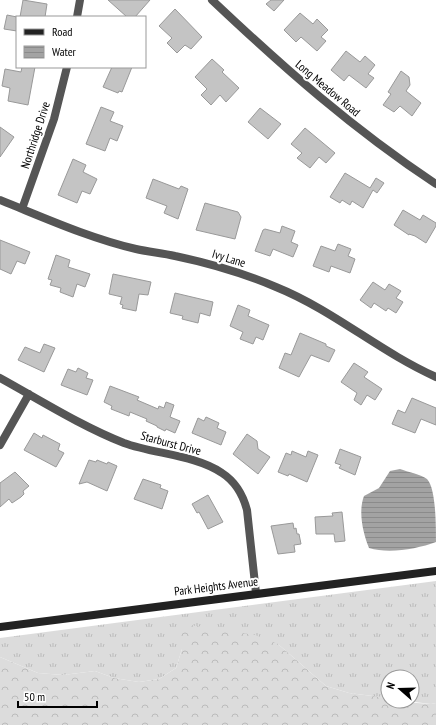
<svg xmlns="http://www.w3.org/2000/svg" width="436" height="725" viewBox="0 0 436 725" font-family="'PT Sans Narrow',sans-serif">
  <defs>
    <pattern id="grass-tufts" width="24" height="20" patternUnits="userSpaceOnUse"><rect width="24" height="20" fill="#dcdcdc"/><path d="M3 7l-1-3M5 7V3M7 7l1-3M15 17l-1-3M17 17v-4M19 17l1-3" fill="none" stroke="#bbb"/></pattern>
    <pattern id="forest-crowns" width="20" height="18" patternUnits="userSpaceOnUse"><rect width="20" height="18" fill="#dcdcdc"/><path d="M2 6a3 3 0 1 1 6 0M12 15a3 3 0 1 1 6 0" fill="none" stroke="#bbb"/></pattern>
    <pattern id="water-rules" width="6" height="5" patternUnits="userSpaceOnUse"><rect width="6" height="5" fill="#a3a3a3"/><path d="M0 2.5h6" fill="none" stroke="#8b8b8b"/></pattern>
  </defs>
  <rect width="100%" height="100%" fill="#fff"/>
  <path fill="url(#grass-tufts)" d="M436,581v122l-5,1 -25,-3h6v-24h-24v21l-39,-5 -23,-7 -48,-42 -96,5 -6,19 -17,11 -20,3 -25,-4 -19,-7 -32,4 -25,-2 -38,-16v-19z"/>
  <path fill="url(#forest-crowns)" d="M184,624l71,11 23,9 48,42 23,7 39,5v3l43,3 5,-1v22h-436v-68l38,16 25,2 32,-4 19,7 25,4 20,-3 17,-11 6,-19 -6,-13z"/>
  <path fill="url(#water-rules)" d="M400,469c8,3 20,5 27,10 9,9 9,47 9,63 -19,7 -47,12 -67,6 -6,-15 -11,-36 -5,-52l15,-8 11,-17z"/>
  <path fill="#c4c4c4" stroke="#999" d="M23,0l24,4 -2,13h-25z
    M108,0h42l-15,17h-8z
    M271,0h13l-10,11 -8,-7z
    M175,9l27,28 -11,12 -6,-4 -8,8 -10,-10 5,-5 -13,-12z
    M300,13l13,11 4,-5 11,11 -7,7 5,4 -9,10 -16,-14 -5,5 -12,-12z
    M7,15l10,2v14l-13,-2z
    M346,51l14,11 5,-6 10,9 -7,9 6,4 -8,10 -17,-13 -5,6 -13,-11z
    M212,59l12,11 -2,2 17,16 -13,14 -6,-7 -9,10 -10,-10 6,-6 -12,-12z
    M22,67h13l-7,38 -20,-4 2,-13 -8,-2 3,-17 16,3z
    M112,67h20l-10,25 -3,-1 -1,2 -15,-6z
    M401,71l8,6 1,8 -4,6 15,12 -9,13 -12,-10 -6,6 -11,-7 8,-11 -3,-2z
    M101,107l13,5 -4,9 13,5 -6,15 -7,-3 -5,13 -19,-7z
    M260,108l21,16 -13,15 -20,-17z
    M0,127l14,10 -14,20z
    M305,128l30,25 -9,10 -7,-6 -9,11 -13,-10 5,-5 -11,-9z
    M73,159l13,6 -3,7 14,7 -7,15 -8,-3 -5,12 -19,-8z
    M345,173l25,15 6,-10 8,5 -7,10 -4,-3 -10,18 -11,-7 -2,4 -8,-5 -2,3 -10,-6z
    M153,179l26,10 2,-3 7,3 -10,30 -14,-6 3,-7 -21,-8z
    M205,203l33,9 3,5 -6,22 -39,-9z
    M403,210l17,10 3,-5 13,8v3l-10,17 -11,-7 -6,-2v1l-15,-10z
    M282,226l13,5 -4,11 7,3 -5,12 -20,-8 -3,7 -15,-5 8,-21 2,-1 15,4z
    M0,240l30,12 -5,12 -8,-3 -6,13 -11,-5z
    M338,244l13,5 -3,7 7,3 -5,14 -19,-7 -2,6 -16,-6 8,-20 14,5z
    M56,255l14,5 -2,7 22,7 -5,13 -8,-3 -4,13 -13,-5 1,-4 -11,-3 2,-5 -4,-1z
    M113,274l38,8 -3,13 -9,-1 -3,17 -14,-3 1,-3 -3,-1 2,-7 -13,-3z
    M373,282l12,8 4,-6 12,7 -5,7 7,4 -7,11 -8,-5 -2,3 -12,-8 -3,5 -11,-8z
    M175,293l38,9 -3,14 -10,-3 -2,10 -16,-4 1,-3 -13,-3z
    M238,305l12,5 -2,6 21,9 -6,15 -7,-3 -3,7 -13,-5 3,-7 -13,-6z
    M300,333l26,11v2l9,4 -6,12 -18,-7 -12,22 -20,-9 6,-15 6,2z
    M44,344l11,4 -11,24 -26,-12 7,-13 15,6z
    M354,363l14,9 -4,5 18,12 -7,11 -8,-5 -6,10 -7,-5 3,-7 -16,-11z
    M78,368l10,5 -2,5 7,2 -6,15 -26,-10 7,-16 8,3z
    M110,386l29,11 -2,3 21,9 1,-3 5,2 2,-6 8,3 -4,12 10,4 -5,12 -9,-4 -1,2 -8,-4v-1l-11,-5 1,-2 -17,-7 -1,4 -18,-7 1,-3 -8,-4z
    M412,398l24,10v17l-15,-6 -6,14 -23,-9 6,-14 7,3z
    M206,417l13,6 -2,5 9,4 -5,13 -29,-12 6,-15 6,3z
    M34,433l8,5 1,-3 17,9 -2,6 6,3 -8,14 -32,-17z
    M247,434l10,7 1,8 12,8 -12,17 -25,-20z
    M340,449l21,8 -6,18 -16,-7 2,-3 -6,-2z
    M292,451l14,6 2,-6 10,4 -11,27 -18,-8 -1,2 -10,-4 8,-19 5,2z
    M89,460l7,2 1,-2 10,4 1,-2 9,4 -10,25 -20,-9 -8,2z
    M15,472l14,14 -6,5 1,3 -3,3 -9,6 -3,-4 -9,8v-24z
    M143,479l18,6 -1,3 8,3 -6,18 -28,-10z
    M208,495l15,27 -15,7 -9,-17 -2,1 -5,-9z
    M342,512l3,29 -10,1 -1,-8h-18l-1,-17 18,-1 -1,-3z
    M293,523l1,6 2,-1 1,6h2l2,10 -7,1 1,7 -17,2 -7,-28z"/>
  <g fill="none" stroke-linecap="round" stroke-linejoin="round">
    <path stroke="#555" stroke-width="8" d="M212,0c72,68 141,129 224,184
      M77,17l3,-17
      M0,200c45,18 89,38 136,49 13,3 26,4 39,7 34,7 68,17 101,31 57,23 104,65 160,90
      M22,209l32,-90 13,-52
      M0,378c40,22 81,48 124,65 30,11 72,12 98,30 14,9 21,22 25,37l9,83
      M0,445l29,-51"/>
    <path stroke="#222" stroke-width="8" d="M0,627l436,-56"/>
  </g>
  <g text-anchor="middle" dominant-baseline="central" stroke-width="4" stroke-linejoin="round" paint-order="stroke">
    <g font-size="12" fill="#000" stroke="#fff">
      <text transform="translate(328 88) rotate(40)">Long Meadow Road</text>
      <text transform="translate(35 135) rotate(-72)">Northridge Drive</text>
      <text transform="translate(229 258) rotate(17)">Ivy Lane</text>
      <text transform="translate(171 443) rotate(15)">Starburst Drive</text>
      <text transform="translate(216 586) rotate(-7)">Park Heights Avenue</text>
    </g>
  </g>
  <rect x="16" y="16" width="130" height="52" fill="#ffffff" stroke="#999999"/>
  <rect x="24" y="29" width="20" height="6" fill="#222222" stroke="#999999"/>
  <text x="52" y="36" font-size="12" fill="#000000">Road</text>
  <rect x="24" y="46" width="20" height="12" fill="url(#water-rules)" stroke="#999999"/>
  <text x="52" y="56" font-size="12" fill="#000000">Water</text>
  <g transform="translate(400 689) rotate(290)"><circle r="19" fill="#ffffff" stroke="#999999"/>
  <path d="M0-3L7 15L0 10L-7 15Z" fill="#000000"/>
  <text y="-6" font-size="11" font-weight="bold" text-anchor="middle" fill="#000000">N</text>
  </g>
  <path d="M18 701v6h79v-6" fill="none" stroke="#000000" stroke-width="2"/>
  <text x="24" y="701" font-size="12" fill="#000000" stroke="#ffffff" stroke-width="3" paint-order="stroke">50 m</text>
</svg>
